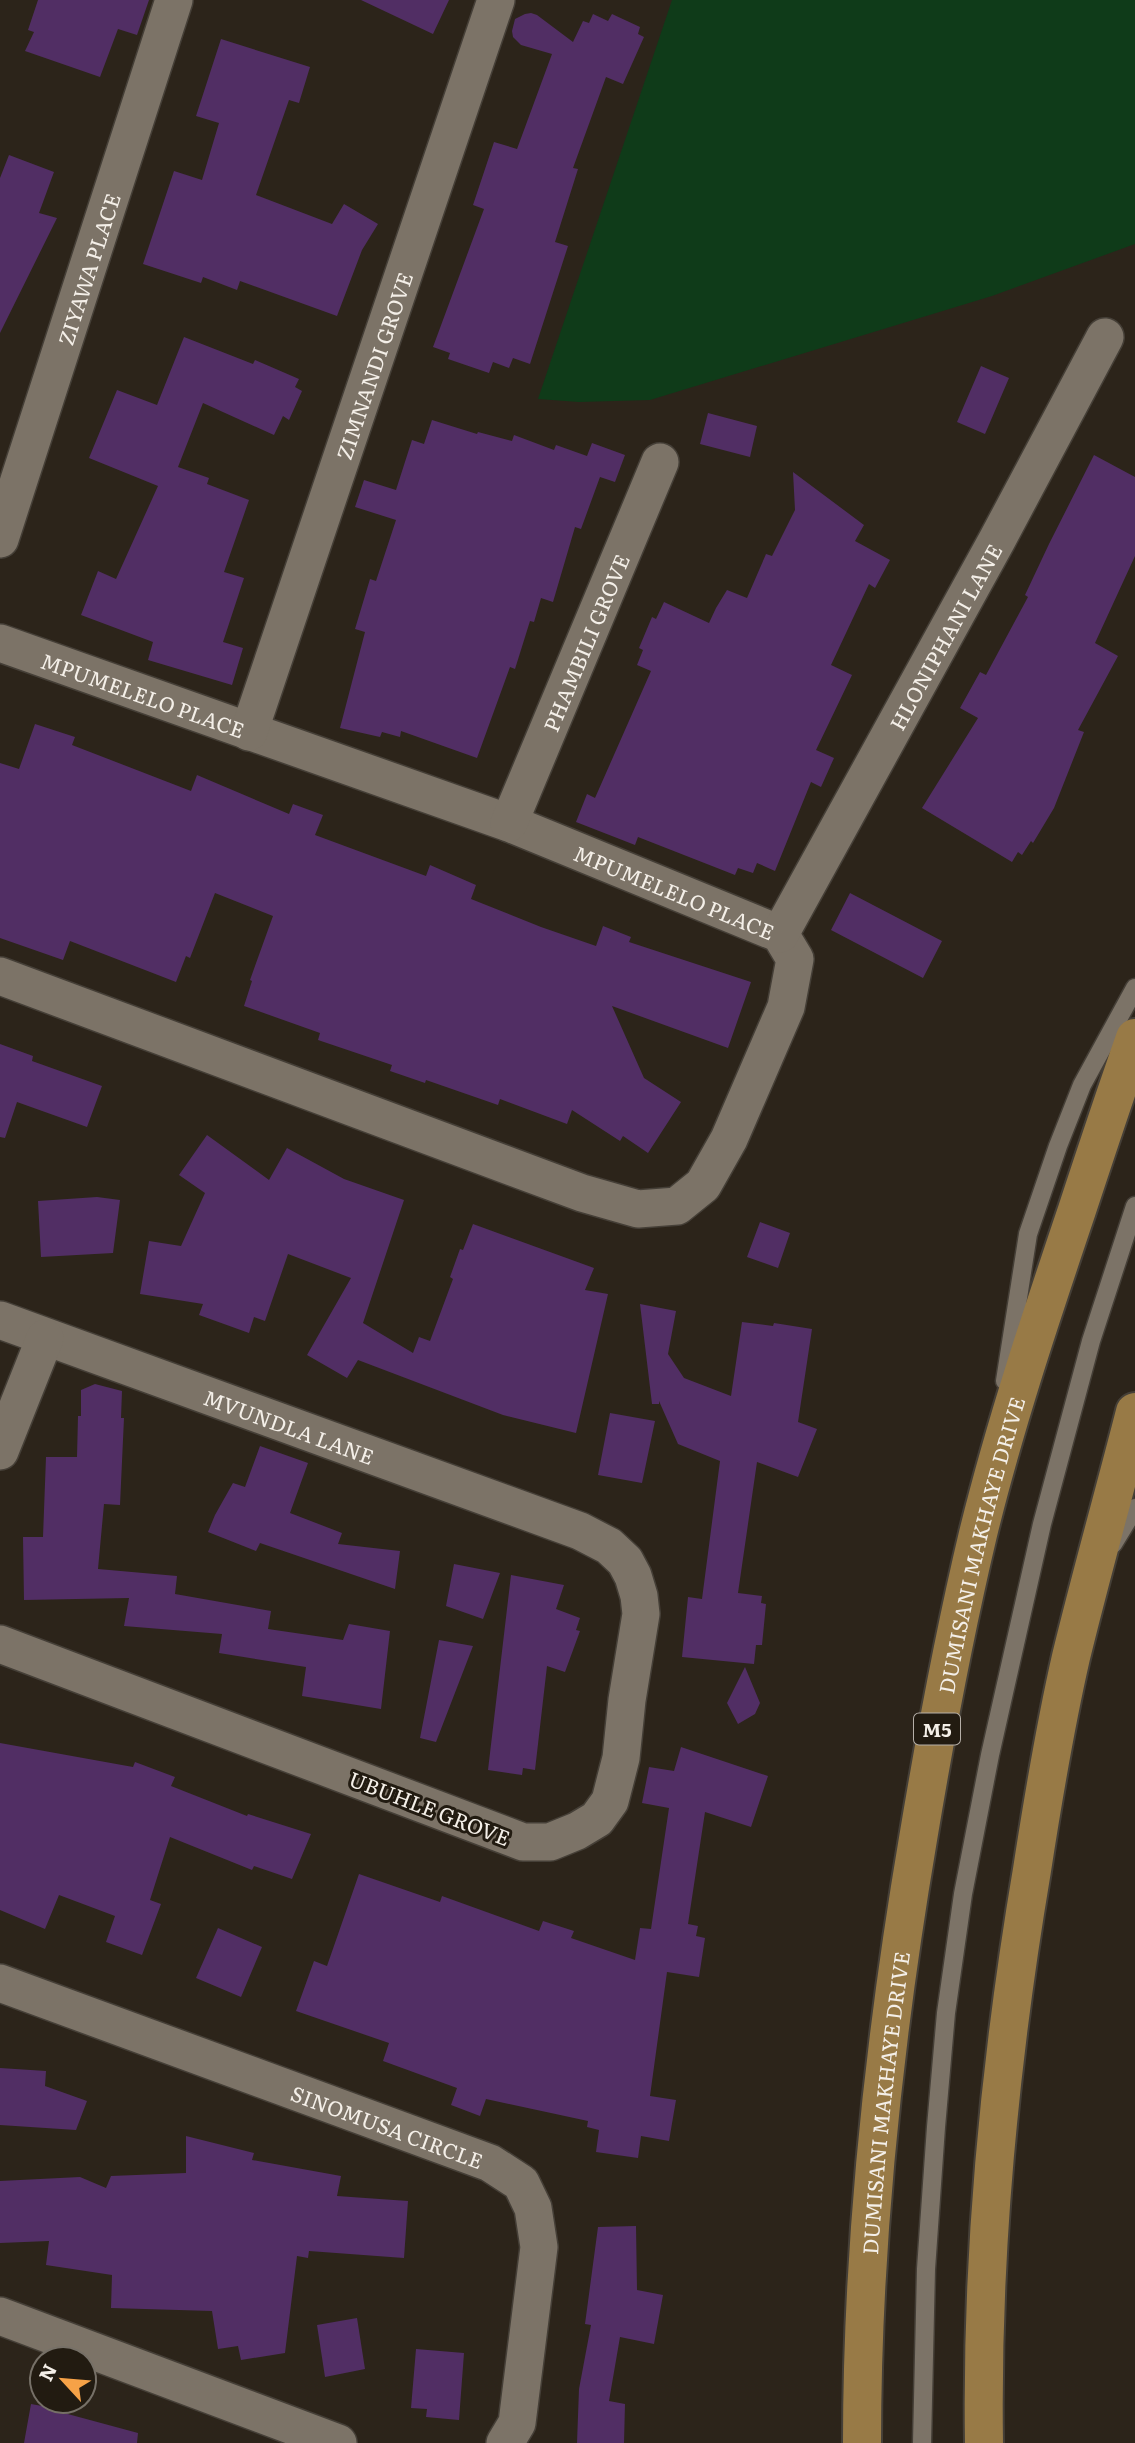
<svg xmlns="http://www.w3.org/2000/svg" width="1135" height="2443" viewBox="0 0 1135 2443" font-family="Literata,serif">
  <rect width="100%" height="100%" fill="#2c241a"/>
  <path fill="#0f3b19" d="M672,0h463v244l-143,52 -342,104 -71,2 -41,-3z"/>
  <path fill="#512e64" d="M38,0h111l-12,35 -19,-6 -18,48 -75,-26 9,-19 -6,-2z
    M361,0h88l-16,34z
    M531,13l6,2 36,27 10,-21 6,2 4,-9 15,7 4,-7 28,13 -2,7 6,3 -21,47 -17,-7 -33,91 5,1 -23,73 13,4 -38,118 -17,-6 -4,10 -16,-6 -4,11 -41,-14 2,-6 -17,-6 51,-138 -11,-4 21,-63 23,7 35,-95 -31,-9 -8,-8 -1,-6 3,-12 10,-5z
    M221,39l89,28 -11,36 -10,-3 -33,95 76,29 12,-20 34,20 -16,26 -25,66 -97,-35 -3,9 -34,-13 -2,6 -58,-19 31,-93 28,9 17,-57 -23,-7z
    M9,155l45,17 -15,41 18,5 -57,115v-155z
    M184,337l69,27 2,-4 44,19 -4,8 7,4 -13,29 -6,-4 -9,19 -71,-32 -25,64 31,11 -2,6 42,16 -25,72 20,6 -21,64 20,6 -11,37 -84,-25 5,-18 -72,-27 17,-44 18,8 42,-93 -69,-28 28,-68 40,15z
    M981,366l28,12 -24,56 -28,-12z
    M708,413l49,13 -7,31 -50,-13z
    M432,420l45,14 1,-2 34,9 2,-6 40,15 2,-5 31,11 5,-13 33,12 -10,27 -15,-5 -19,52 -6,-2 -22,75 -12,-4 -7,24 -4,-1 -15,48 -5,-2 -33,91 -76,-27 -1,6 -18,-5 -2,5 -40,-9 25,-96 -10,-3 15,-50 6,2 20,-61 -41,-13 9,-27 32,10 16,-50 12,4z
    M1094,455l41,22v79l-40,87 23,13 -40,74 6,2 -30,76 -21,35 -2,-2 -9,14 -4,-3 -6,10 -90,-54 56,-90 -18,-10 20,-36 6,3 42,-78 -3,-2 24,-51z
    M793,472l71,53 -9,16 35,19 -15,28 -6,-4 -38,81 21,10 -36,75 18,8 -13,29 -10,-5 -36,89 -18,-8 -4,10 -15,-5 -3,7 -97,-38 -3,8 -59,-23 11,-28 8,4 56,-127 -14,-6 6,-15 -4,-2 13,-31 4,2 8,-17 45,21 7,-15 11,-18 20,8 19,-44 6,2 23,-46z
    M35,724l40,13 -3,8 119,46 6,-16 92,39 4,-10 30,11 -8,20 111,41 4,-11 46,20 -5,14 70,28 55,19 7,-20 28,11 -2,5 122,40 -23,66 -116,-42 32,72 37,24 -33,51 -25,-17 -3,5 -48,-31 -5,14 -67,-25 -2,6 -72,-25 -1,3 -35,-12 2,-6 -74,-25 2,-7 -76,-27 8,-25 -2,-1 23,-64 -58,-23 -25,65 -4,-2 -10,26 -106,-41 -7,19 -63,-22v-175l19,6z
    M850,893l92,48 -19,37 -92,-48z
    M0,1044l33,12 -1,5 70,25 -15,41 -70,-25 -12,36 -5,-1z
    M207,1135l62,45 18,-32 57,31 60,21 -41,123 50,30 6,-16 11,4 23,-62 -3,-2 10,-28 3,1 10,-26 121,44 -9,22 23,4 -32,139 -73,-18 -145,-55 -11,18 -40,-23 44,-77 -63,-24 -23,67 -11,-4 -5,16 -50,-18 4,-11 -63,-10 9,-53 32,5 24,-53 -26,-18z
    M97,1197l23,3 -7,53 -72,4 -3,-56z
    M760,1222l30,11 -12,35 -31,-11z
    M640,1304l36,7 -8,43 16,24 47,18 11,-74 31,4 1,-3 38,6 -14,93 19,7 -19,48 -41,-15 -19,131 24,3 -1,7 5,1 -4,41h-6l-2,19 -72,-7 6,-60 14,2 18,-138 -42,-17 -19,-43v3h-7z
    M95,1384l27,7 -1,27h3l-4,87 -16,-1 -6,65 79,7 -2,18 96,17 -3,18 75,11 6,-16 41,7 -9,78 -79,-13 4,-29 -87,-14 3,-19 -98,-8 5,-28 -105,2 -1,-63h20l3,-80h31l1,-41h3v-26z
    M610,1413l45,8 -13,62 -44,-8z
    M260,1446l48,17 -18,50 52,20 -4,11 62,7 -5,38 -135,-46 -4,8 -48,-19 7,-17 18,-32 12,4z
    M454,1564l46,9 -17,46 -37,-13z
    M511,1575l53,10 -8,24 24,9 -4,12 4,1 -15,41 -18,-6 -12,104 -12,-2 -1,7 -34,-5z
    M439,1640l34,6 -37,96 -16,-4z
    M745,1667l15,36 -5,11 -17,10 -11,-21z
    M0,1743l133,24 2,-5 40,15 -4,9 76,30 1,-2 63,20 -19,45 -38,-13 -2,4 -82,-33 -20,63 11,4 -19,51 -36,-13 9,-26 -56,-21 -14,34 -45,-19z
    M681,1747l87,29 -17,51 -46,-15 -17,112 10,2 -2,10 9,2 -6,39 -32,-5 -17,124 26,4 -7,41 -28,-5 -3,22 -42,-6 3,-22 -12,-3 1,-6 -102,-22 -6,17 -29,-11 6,-17 -74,-27 6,-18 -93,-32 18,-50 13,5 32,-92 81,28 2,-6 97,35 4,-10 31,10 -3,7 64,22 5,-32 11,1 18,-121 -27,-5 7,-36 25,4z
    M218,1928l44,19 -21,50 -45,-19z
    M0,2068l46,3 -1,15 42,15 -11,29 -76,-5z
    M186,2136l68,17 -2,7 89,16 -4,20 71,5 -4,57 -95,-7 -1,7 -11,-2 -12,97 -44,7 -3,-14 -20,3 -6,-38 -101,-3 1,-33 -66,-10 3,-24 -49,2v-62l80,-4 26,11 5,-12 75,-3z
    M636,2226l1,64 26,5 -9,49 -34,-7 -11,64 16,3 -1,39h-47l2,-54 12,-64 -6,-1 13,-97z
    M357,2318l8,51 -40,8 -8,-52z
    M416,2349l48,4 -5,67 -33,-3 1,-8 -16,-1z
    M31,2404l33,6v3l74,20 -1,10h-113z"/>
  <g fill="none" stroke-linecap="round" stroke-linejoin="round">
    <g stroke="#453f37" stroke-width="21">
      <path id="service" d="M1005,1381l23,-147 30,-88 24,-61 53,-97
        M1113,1544l22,-36
        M922,2443l4,-174 10,-142 10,-114 17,-119 27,-139 52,-231 49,-183 44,-135"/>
    </g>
    <g stroke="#453f37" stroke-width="40">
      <g id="minor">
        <path id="s1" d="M0,539l174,-539"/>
        <path id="s2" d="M0,643l509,180 271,111 15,25 -9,48 -57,132 -26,46 -26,21 -39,3 -56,-16 -582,-217"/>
        <path id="s3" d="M249,732l247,-732"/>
        <path id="s4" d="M509,823l151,-361"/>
        <path id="s5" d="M780,934l217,-394 108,-203"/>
        <path id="s6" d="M0,1320l580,211 29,15 16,15 8,15 6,20 2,18 -14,86 -6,58 -11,43 -13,18 -20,12 -27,11h-27l-523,-198"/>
        <path d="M0,1451l45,-113"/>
        <path id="s7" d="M0,1983l490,180 31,20 12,25 6,39 -22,176 -12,20"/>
        <path d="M0,2316l338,127"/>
      </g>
    </g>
    <g stroke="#453f37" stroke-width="42">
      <g id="primary">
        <path id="s8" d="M862,2443c0,-203 22,-404 56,-604 17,-102 36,-204 60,-305 27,-110 63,-217 99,-324 19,-58 38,-115 58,-172"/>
        <path d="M984,2443c-3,-192 16,-384 48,-573 11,-71 23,-143 39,-213 20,-82 43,-163 64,-245"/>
      </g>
    </g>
    <use href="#service" stroke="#7c7367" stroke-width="18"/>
    <use href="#minor" stroke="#7c7367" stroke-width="37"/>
    <use href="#primary" stroke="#987a46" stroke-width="38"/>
  </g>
  <g text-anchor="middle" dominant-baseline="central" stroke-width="6" stroke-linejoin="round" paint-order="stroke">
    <rect fill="#221b11" stroke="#b5afa8" stroke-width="2" x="914" y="1713.5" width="46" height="31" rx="5"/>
    <g font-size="19" font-weight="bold" fill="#f4efe8">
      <text x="937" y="1729">M5</text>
    </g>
    <g font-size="21" fill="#f4efe8" stroke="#221b11">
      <text stroke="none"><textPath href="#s1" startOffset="284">ZIYAWA PLACE</textPath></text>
      <text stroke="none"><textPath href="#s3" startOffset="387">ZIMNANDI GROVE</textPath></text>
      <text stroke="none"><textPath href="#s5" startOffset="340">HLONIPHANI LANE</textPath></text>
      <text stroke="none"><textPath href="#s4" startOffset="196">PHAMBILI GROVE</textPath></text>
      <text stroke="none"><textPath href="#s2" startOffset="152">MPUMELELO PLACE</textPath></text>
      <text stroke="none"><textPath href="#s2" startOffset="719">MPUMELELO PLACE</textPath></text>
      <text stroke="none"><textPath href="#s6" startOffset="308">MVUNDLA LANE</textPath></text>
      <text stroke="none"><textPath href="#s8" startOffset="908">DUMISANI MAKHAYE DRIVE</textPath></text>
      <text transform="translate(430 1807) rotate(21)">UBUHLE GROVE</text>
      <text stroke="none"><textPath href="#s8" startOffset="341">DUMISANI MAKHAYE DRIVE</textPath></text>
      <text stroke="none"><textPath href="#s7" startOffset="413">SINOMUSA CIRCLE</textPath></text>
    </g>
  </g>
  <g transform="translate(63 2380) rotate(296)"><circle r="33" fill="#221b11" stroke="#767067" stroke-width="2"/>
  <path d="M0-5L12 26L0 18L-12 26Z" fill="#f6a247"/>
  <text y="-10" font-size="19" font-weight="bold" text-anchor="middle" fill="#f4efe8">N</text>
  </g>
</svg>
